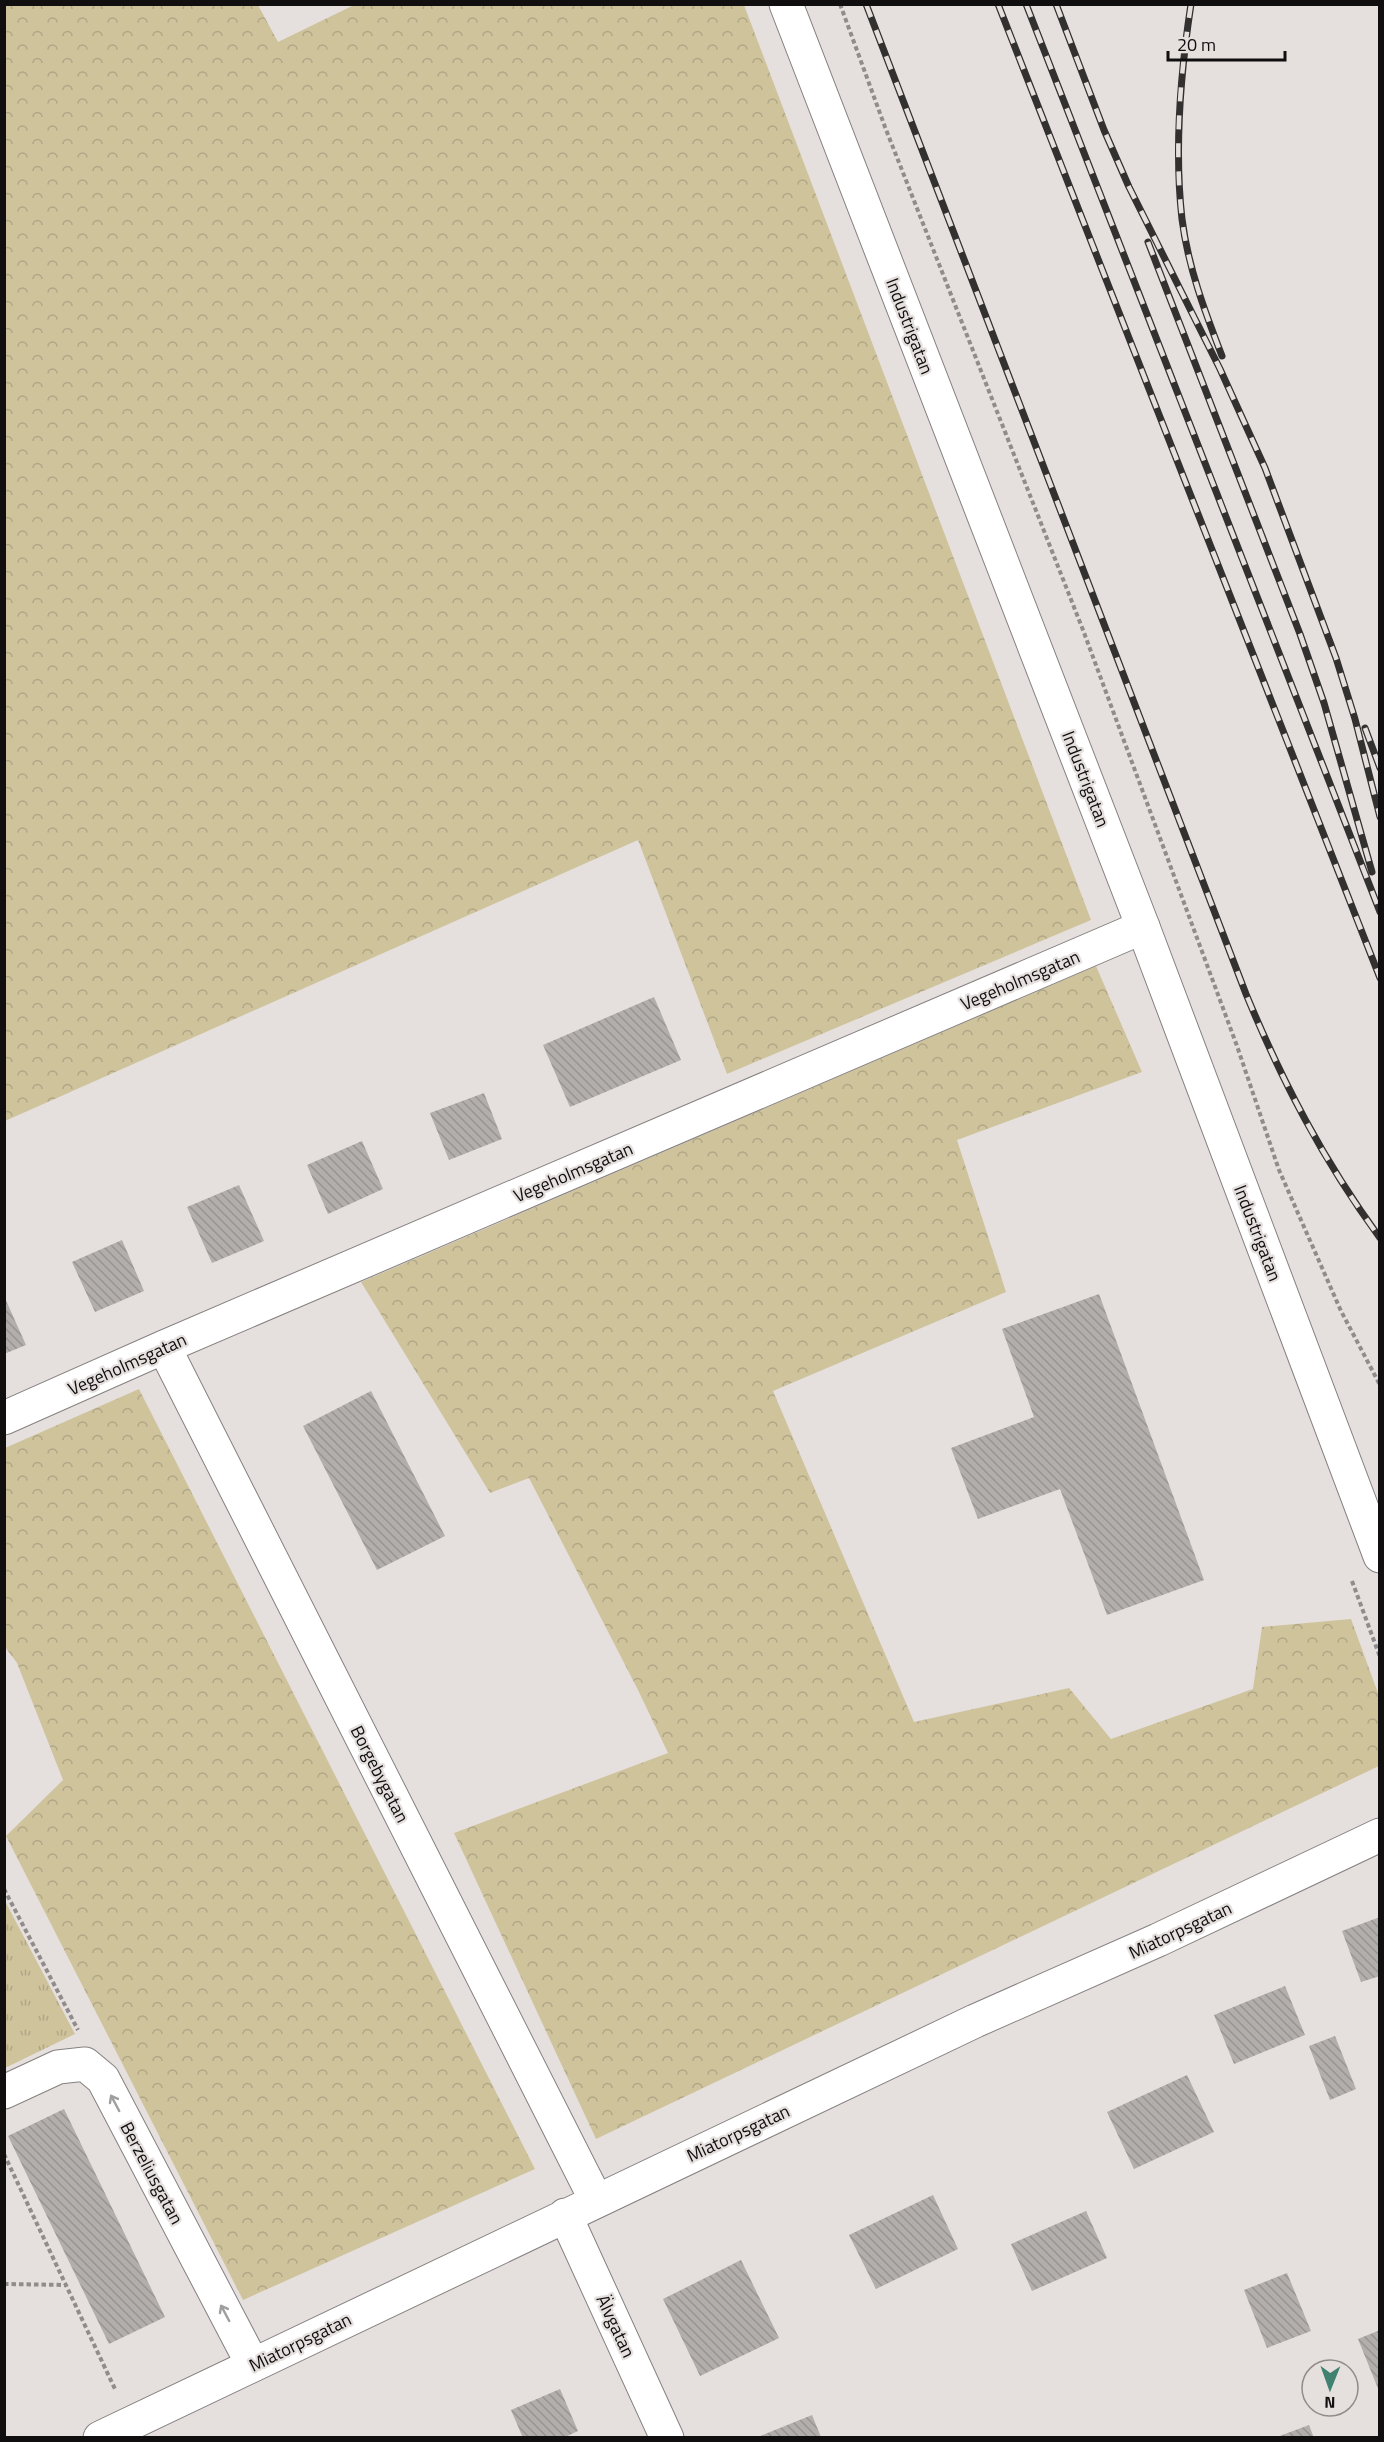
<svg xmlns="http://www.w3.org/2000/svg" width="1384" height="2442" viewBox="0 0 1384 2442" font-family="'Titillium Web',sans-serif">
  <defs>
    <pattern id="grass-tufts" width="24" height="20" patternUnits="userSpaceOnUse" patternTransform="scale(1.5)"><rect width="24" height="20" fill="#cfc39c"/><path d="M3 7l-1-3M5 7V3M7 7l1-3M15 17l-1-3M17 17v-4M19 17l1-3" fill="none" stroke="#b1a685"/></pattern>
    <pattern id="forest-crowns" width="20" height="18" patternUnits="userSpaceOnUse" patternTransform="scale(1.5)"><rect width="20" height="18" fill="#cfc39c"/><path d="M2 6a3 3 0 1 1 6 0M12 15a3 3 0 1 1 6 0" fill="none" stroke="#b1a685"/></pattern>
    <pattern id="building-back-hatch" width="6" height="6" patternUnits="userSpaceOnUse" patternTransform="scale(1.5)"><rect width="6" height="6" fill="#b2aeab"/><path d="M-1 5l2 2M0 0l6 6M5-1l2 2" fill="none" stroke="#989492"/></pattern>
  </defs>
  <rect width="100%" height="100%" fill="#e5e0de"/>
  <path fill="url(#grass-tufts)" d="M5,1901l70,133 -70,34h-1z"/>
  <path fill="url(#forest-crowns)" d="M5,4l253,1 20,37 76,-37h390l347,915 -364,154 -89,-234 -633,281z
    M1096,966l46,106 -185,68 49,152 -233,99 141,331 155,-34 42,51 142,-50 9,-62 89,-8 28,77v70l-783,373 -142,-306 214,-80 -30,-63 -109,-212 -39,15 -129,-211z
    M139,1389l396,780 -292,131 -237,-464 57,-56 -46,-117 -12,-16v-199z"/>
  <path fill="url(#building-back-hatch)" d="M654,997l27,63 -111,47 -27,-62z
    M484,1093l18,46 -53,21 -19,-47z
    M362,1141l21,48 -55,25 -21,-49z
    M239,1185l25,56 -52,22 -25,-56z
    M122,1240l22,51 -49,21 -23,-50z
    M1099,1294l105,286 -97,35 -47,-126 -82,30 -27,-71 83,-31 -32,-88z
    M4,1296l22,49 -22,9z
    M371,1391l74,145 -68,34 -74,-144z
    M1380,1917v59l-19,6 -19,-51z
    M1285,1986l20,49 -71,29 -20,-49z
    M1335,2036l21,53 -26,11 -21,-54z
    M1187,2075l27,57 -80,37 -27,-57z
    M64,2109l101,208 -56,27 -101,-208z
    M933,2195l25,54 -82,40 -27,-54z
    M1086,2211l21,47 -75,33 -21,-47z
    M741,2260l38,78 -79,38 -37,-77z
    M1287,2273l24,58 -44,17 -23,-58z
    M1380,2330v61h-1l-21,-52z
    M560,2389l18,42 -15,7h-40l-12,-28z
    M812,2415l9,22h-63z
    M1309,2425l5,13h-37v-1z"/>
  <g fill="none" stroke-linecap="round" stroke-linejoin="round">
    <g stroke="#868180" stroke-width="35">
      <path id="minor" d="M164,1347l432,853
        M4,1418l160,-71 979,-420
        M4,2092l54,-25 27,-3 18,15 150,286
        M565,2215l102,223
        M100,2438l875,-417 183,-81 222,-105"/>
    </g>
    <g stroke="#868180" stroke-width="35">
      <path id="tertiary" d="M786,4l357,923 237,629"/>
    </g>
    <path stroke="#908c8b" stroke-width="4" stroke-dasharray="4.5 3" stroke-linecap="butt" d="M840,4l45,123 198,503 154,416 42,124 62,141 39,74
      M1352,1581l28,76
      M4,1889l74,141
      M4,2154l111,235
      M4,2284l62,1"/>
    <use href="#minor" stroke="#fff" stroke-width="33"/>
    <use href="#tertiary" stroke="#fff" stroke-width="33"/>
    <g stroke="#333030" stroke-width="7">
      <path id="rail" d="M866,4l380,990c37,89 77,166 134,244
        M998,4l382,974
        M1026,4l354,908
        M1056,4l48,126 25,57 91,182 45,99 71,190 19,61 25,98
        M1191,4c-11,72 -17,144 -9,215 6,48 23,93 40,137
        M1148,242l152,392 24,69 48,169
        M1365,728l15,40"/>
    </g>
    <use href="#rail" stroke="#e5e0de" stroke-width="4.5" stroke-dasharray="14" stroke-linecap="butt"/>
  </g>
  <defs><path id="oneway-shaft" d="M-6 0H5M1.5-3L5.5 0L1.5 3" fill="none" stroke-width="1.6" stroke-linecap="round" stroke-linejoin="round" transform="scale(1.5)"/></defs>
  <g stroke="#9f9f9f">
    <use href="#oneway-shaft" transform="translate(115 2103) rotate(-118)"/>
    <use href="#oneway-shaft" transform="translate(225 2313) rotate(-118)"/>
  </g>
  <g text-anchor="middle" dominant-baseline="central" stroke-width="4.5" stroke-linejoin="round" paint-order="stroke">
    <g font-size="18" fill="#100e0e" stroke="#e5e0de">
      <text transform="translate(910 326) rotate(69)">Industrigatan</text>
      <text transform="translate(1086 779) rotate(69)">Industrigatan</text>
      <text transform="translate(1020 980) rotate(-23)">Vegeholmsgatan</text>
      <text transform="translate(573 1172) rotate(-23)">Vegeholmsgatan</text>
      <text transform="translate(1258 1233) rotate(69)">Industrigatan</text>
      <text transform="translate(127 1364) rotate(-24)">Vegeholmsgatan</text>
      <text transform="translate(380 1774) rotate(63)">Borgebygatan</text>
      <text transform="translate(1180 1930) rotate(-25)">Miatorpsgatan</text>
      <text transform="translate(738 2133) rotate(-25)">Miatorpsgatan</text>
      <text transform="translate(152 2173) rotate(62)">Berzeliusgatan</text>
      <text transform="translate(616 2326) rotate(65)">Älvgatan</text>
      <text transform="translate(300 2342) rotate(-26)">Miatorpsgatan</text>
    </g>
  </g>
  <rect width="1384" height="2442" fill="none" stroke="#100e0e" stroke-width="12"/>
  <g transform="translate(1330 2388) rotate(181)"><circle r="28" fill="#e5e0de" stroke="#908c8b" stroke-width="1.5"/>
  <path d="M0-4.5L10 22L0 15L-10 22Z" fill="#408170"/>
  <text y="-9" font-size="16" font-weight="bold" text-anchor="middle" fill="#100e0e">N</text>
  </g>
  <path d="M1168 51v9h117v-9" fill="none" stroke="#100e0e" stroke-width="3"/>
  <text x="1177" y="51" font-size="18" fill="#100e0e" stroke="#e5e0de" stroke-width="4.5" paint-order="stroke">20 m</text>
</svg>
